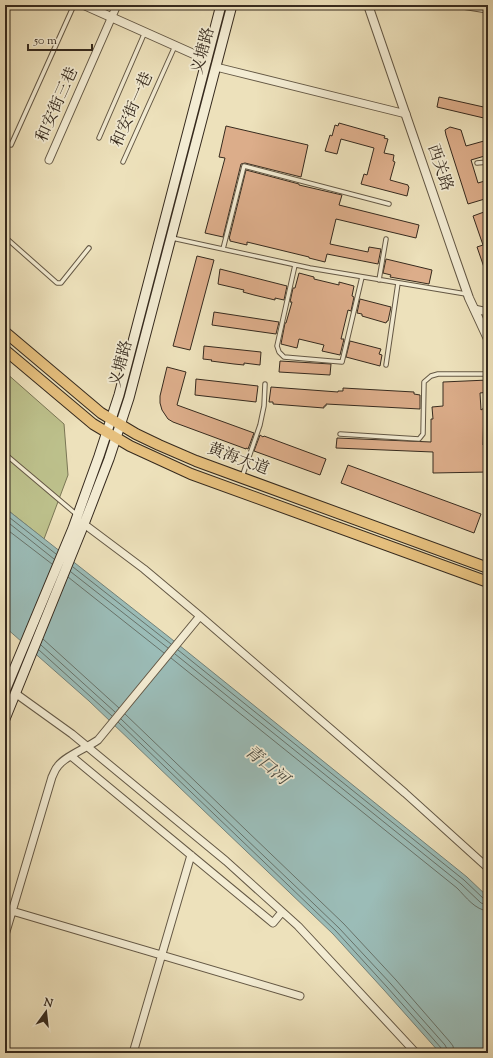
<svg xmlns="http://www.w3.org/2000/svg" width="493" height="1058" viewBox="0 0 493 1058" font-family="'Sorts Mill Goudy','Noto Serif SC',serif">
  <rect width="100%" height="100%" fill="#ede1bb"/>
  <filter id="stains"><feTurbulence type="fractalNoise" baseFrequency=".005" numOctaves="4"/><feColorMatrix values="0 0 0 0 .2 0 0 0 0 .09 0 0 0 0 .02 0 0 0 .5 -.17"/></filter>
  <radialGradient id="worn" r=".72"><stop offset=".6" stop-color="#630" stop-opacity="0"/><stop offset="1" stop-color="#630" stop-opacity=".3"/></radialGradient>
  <path fill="#bdc18c" stroke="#7a7655" d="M5,372l59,52 4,51 -24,64 -39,-31z"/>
  <path fill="#9bbcb7" stroke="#73827a" d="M5,508l164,129 298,240 21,20v156h-48l-56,-63 -51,-56 -244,-233 -84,-74z"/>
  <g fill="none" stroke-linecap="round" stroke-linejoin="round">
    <path stroke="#68736a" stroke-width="1" d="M5,514l51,40
      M5,520l49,39
      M5,528l47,36
      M73,567l98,77
      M71,572l97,76
      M68,577l96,76
      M43,639l76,69
      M41,645l74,67
      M39,650l73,66
      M178,650l286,230 20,19 4,1
      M175,654l286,230 20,19 7,2
      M171,658l286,230c9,9 18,22 31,23
      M125,714l219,210 52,56 54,62 3,4 1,7
      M121,719l218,209 52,56 54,61 2,4 1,4
      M118,722l218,209 51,56 40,45 15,17 1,4"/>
  </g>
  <path fill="#dcad8a" stroke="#362a1e" d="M439,97l49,11v11l-51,-12z
    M339,123l46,13 -1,2 4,1 -4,14 10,2 -1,6 2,1 -5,18 18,5v1l1,1 -2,9 -46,-12 3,-10 3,1 7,-27 -33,-9 -4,15 -12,-3 5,-16 2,1 3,-11 3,1z
    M226,126l82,19 -7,32 -56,-14 -4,1 -18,73 -18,-4 20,-75 -6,-1z
    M450,127l11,3 5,16 18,-5 4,14 -17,5 7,23 10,-3v18l-20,6 -22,-69 -1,-5z
    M246,170l53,14v1l43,10 -3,10 80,20 -3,13 -80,-19 -6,25 38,8 1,-5 12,2 -3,15 -51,-10 -2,8 -16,-4v-1l-62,-15v3l-17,-4v-2h-1z
    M484,212l2,7h2v57h-1l-10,-29 6,-2 -10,-29z
    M197,256l17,4 -24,90 -17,-4z
    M386,259l46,11 -3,14 -39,-7 1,-2 -8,-2z
    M220,269l67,17 -3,14 -9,-2v2l-21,-5 -11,-3 1,-2 -26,-6z
    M299,273l15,4v2l25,6v-3l15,4 -2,10 2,1 -3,14 -3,-1 -7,29h3l-4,16 -18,-4 2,-6 -25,-6 -2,9 -16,-4 4,-21h1l6,-21h-2l3,-14h2z
    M360,299l31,8 -3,14h-1l-1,2 -24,-7v-2l-5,-1z
    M214,312l65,10 -3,12 -64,-9z
    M350,341l31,8 -2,5 3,1 -2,11 -34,-9z
    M204,346l57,6 -1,13 -16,-2v2l-10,-1 -23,-3 1,-1 -9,-1z
    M280,361l51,3 -1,11 -51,-3z
    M167,367l19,5 -9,33 77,28 -6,16 -2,-1v1l-73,-27 -5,-3 -6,-9 -2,-7v-7z
    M196,379l62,7 -2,16 -61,-7z
    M488,380v12l-8,1 1,17 3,-2 -1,37h5v27l-55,1v-21l-97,-4 1,-10 94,4v-23h2l-1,-12 11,-1v-24z
    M271,387l67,5v-1h5v-3l71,4v2l6,1v14l-94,-5v2h-2v2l-51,-4v-2h-4z
    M260,435l3,2 1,-1 62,23 -6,16 -66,-24z
    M348,465l133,49 -7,19 -133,-50z"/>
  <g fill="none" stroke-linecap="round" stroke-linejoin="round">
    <g stroke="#645845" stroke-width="5.5">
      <path id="service" d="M457,6l31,5
        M99,138l46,-106
        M11,145l63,-140
        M123,162l52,-116
        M477,163l11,-1
        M5,237l52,46h4l28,-35
        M172,238l138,30 156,26
        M223,249l21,-83 145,38
        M295,265l-18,81 2,6 5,5 58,5 20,-85
        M379,280l7,-41
        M386,365l12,-82
        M340,434l79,5 4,-5 1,-52 7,-6 7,-2h50
        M5,454l71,60
        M242,477l18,-52 4,-19 1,-22"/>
    </g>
    <g stroke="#645845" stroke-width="9">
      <path id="minor" d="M216,67l190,47
        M49,160l68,-155
        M474,309l14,3
        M84,524l60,45 56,47 205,177 83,75
        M15,693l57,41 154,127 72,65 118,127
        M71,756l202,167 9,-11
        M12,911l288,85
        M5,935l47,-158c2,-4 3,-8 6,-11 7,-10 29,-18 40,-26l102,-124
        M133,1053l58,-198"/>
    </g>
    <g stroke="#645845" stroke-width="10">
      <path id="tertiary" d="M84,5l123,55
        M368,5l87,253 14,40 19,41"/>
    </g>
    <g stroke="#362a1e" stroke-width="11">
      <path id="secondary" d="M5,691l68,-163 26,-72 20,-61 102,-390
        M5,719l79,-195 25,-65 20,-61 103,-393"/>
    </g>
    <g stroke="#362a1e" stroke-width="12">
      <path id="primary" d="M5,332l96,81 35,21 23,11 37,16 292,107
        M5,350l88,74 37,22 24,11 37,17 297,108"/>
    </g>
    <use href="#service" stroke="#f3ecd3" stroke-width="3.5"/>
    <use href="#minor" stroke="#f3ecd3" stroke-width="7"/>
    <use href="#tertiary" stroke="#f3ecd3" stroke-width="8"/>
    <use href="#secondary" stroke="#f3ecd3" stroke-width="9"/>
    <use href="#primary" stroke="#e6c07e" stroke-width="10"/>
  </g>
  <g text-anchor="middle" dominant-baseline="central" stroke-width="3.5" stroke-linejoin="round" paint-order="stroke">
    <g font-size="16" fill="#362a1e" stroke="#f3ecd3">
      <text transform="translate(204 51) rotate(-75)">义塘路</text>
      <text transform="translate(58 105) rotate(-66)">和安街三巷</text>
      <text transform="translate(133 110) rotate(-66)">和安街一巷</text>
      <text transform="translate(439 168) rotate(71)">西关路</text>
      <text transform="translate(122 364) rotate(-75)">义塘路</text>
      <text transform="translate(238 460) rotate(20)">黄海大道</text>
    </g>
    <g font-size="17" font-style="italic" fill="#4f4e44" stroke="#f3ecd3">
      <text transform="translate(266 766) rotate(40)">青口河</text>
    </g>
  </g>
  <rect width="493" height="1058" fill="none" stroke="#ede1bb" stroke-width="20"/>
  <rect x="6" y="6" width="481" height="1046" fill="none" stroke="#362a1e" stroke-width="2"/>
  <rect x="10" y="10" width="473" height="1038" fill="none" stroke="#362a1e"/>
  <g transform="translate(46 1012) rotate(15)" stroke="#f3ecd3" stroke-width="3" paint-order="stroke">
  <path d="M0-3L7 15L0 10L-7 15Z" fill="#362a1e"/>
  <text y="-6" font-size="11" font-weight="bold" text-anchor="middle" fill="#362a1e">N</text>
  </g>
  <path d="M28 44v6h64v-6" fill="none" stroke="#362a1e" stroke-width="2"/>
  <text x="34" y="44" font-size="12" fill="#362a1e" stroke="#f3ecd3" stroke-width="3" paint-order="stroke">50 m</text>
  <rect width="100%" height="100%" filter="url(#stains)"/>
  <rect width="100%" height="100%" fill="url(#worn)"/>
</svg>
